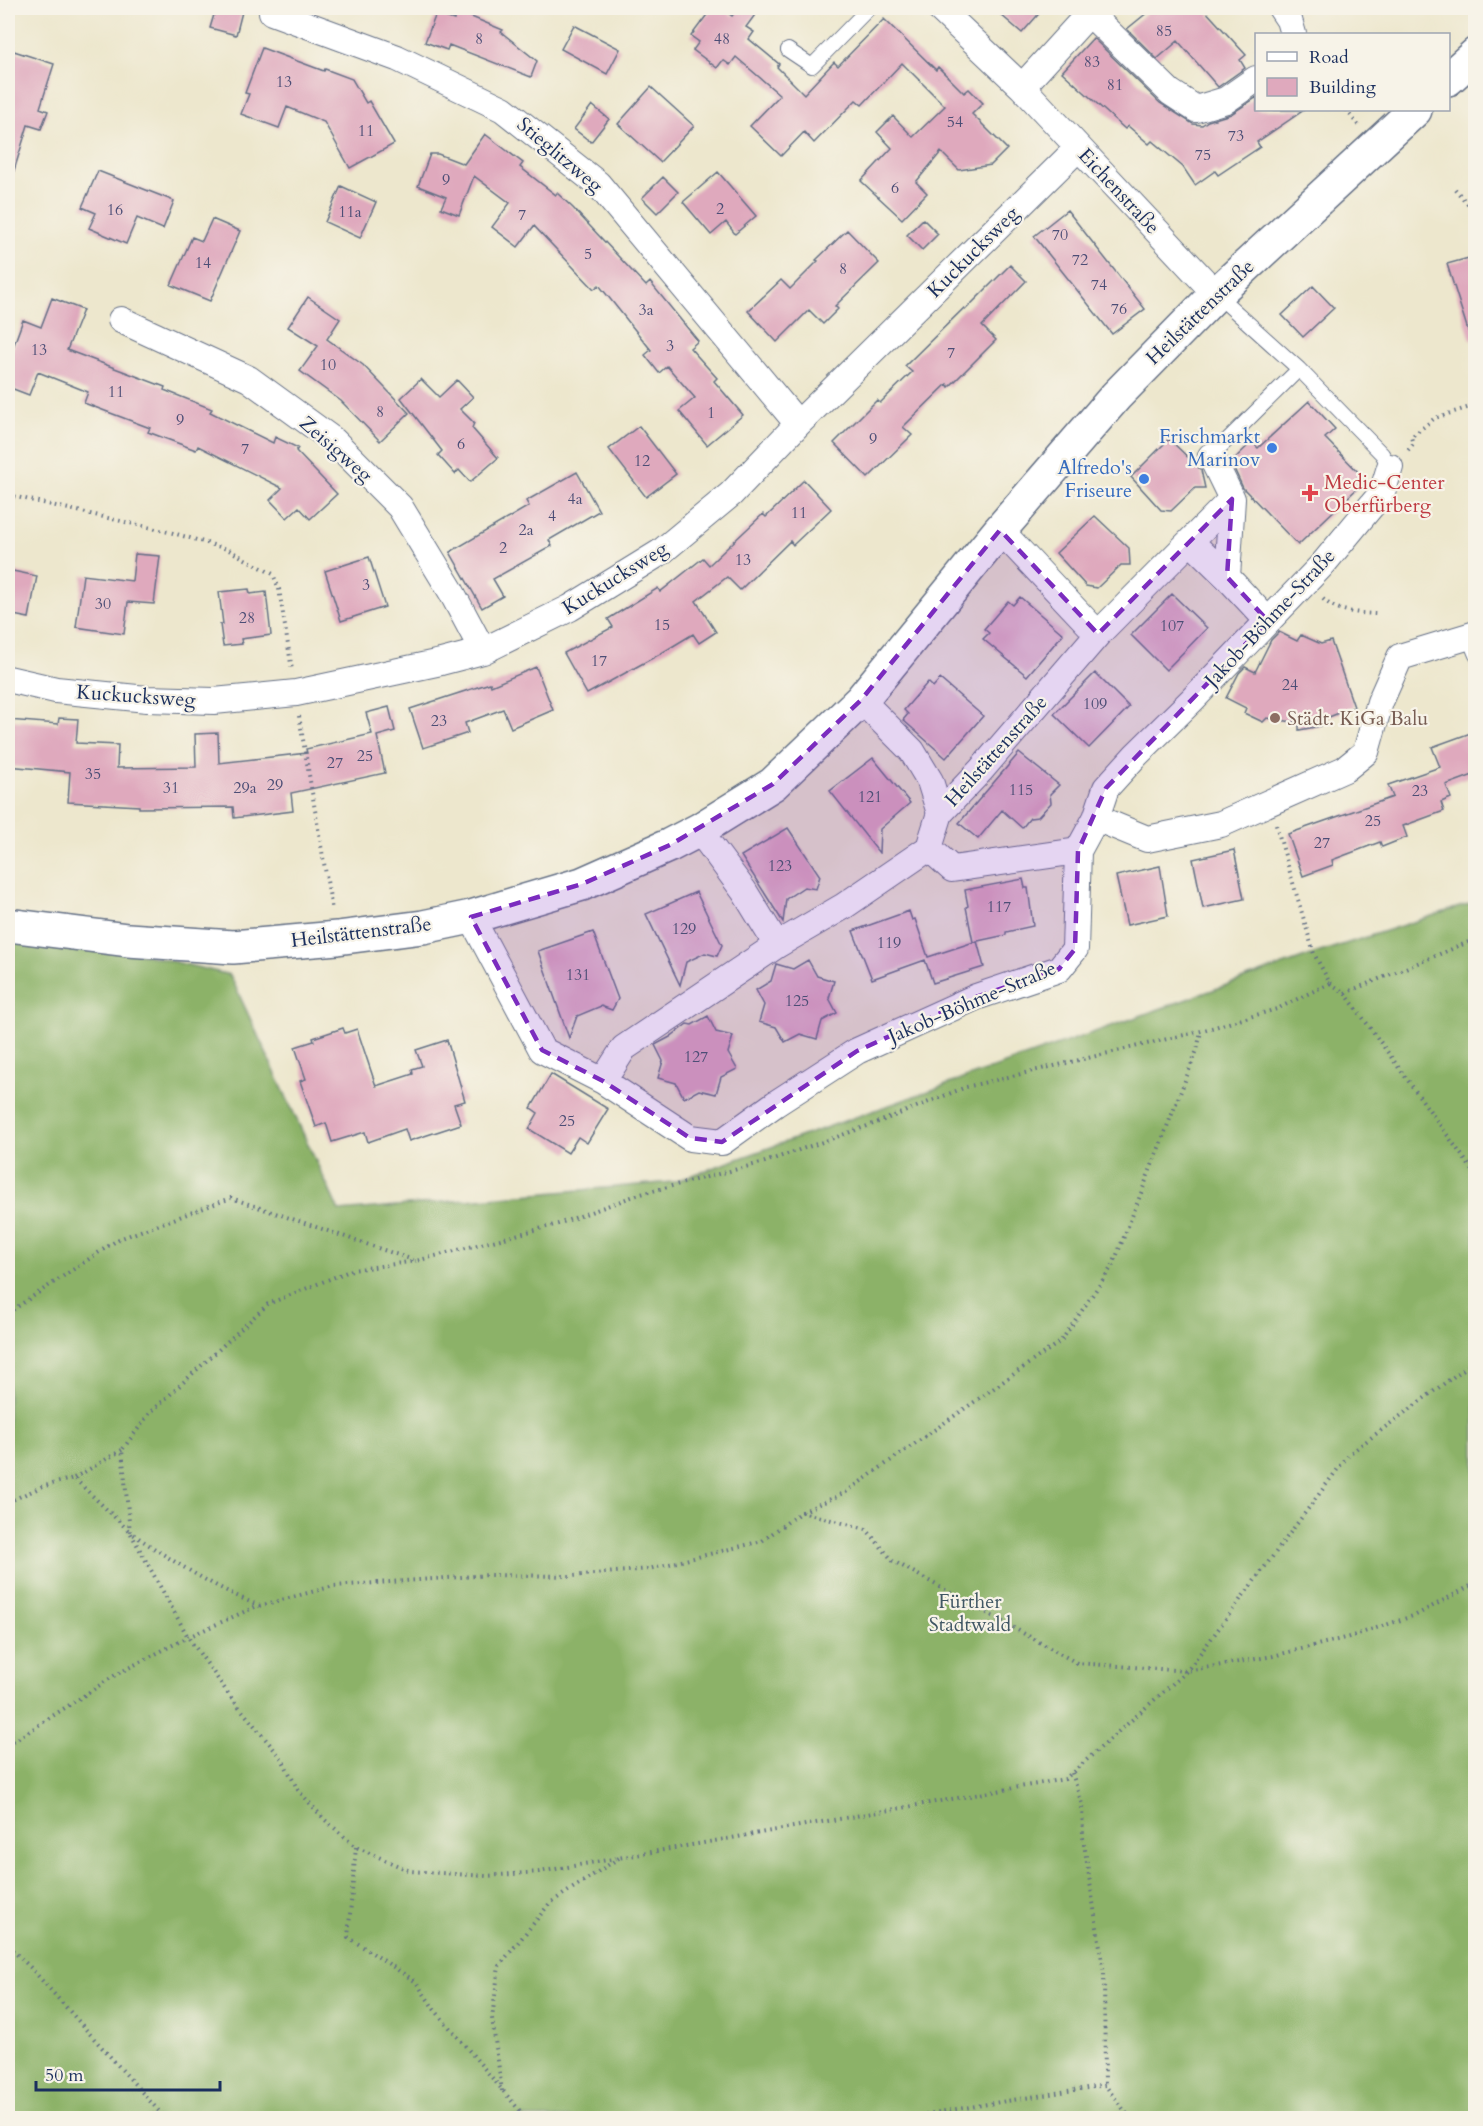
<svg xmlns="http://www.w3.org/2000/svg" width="1483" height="2126" viewBox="0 0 1483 2126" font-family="Cardo,serif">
  <rect width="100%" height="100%" fill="#f7f3e8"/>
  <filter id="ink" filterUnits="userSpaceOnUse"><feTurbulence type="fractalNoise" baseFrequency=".0167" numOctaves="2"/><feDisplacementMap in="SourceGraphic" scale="12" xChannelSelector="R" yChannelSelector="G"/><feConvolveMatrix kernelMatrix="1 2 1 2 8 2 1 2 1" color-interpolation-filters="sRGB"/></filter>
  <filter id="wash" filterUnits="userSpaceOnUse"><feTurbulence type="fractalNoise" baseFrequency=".008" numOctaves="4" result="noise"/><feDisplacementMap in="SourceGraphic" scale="24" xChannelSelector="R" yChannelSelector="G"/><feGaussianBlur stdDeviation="1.35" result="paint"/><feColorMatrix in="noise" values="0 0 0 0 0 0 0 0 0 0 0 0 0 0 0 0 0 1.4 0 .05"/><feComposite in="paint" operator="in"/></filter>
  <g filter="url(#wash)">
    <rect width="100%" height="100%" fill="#ede7cd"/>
    <path fill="#8cb268" stroke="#547063" stroke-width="1.5" d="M1475,902v1216h-1467v-1196l222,53 109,236 334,-29 641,-228z"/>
    <g id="blocks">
      <path fill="#dfa9bd" d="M216,8h27l-7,27 -26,-7z
        M712,8h9l11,8 6,-8h22l-14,19 8,5 -5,7 30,25 -2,3 27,27 30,-32 4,4 46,-47 52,51 2,-3 26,26 5,-4 14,14 -11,11 35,35 -16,16 -32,5 -18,-18 -25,30 11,11 -25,26 -41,-38 31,-33 -15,-16 16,-16 20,21 32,-31 -43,-43 -40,42 -6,-5 -42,43 -10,-11 -23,24 -31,-30 30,-31 -44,-38 -6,8 -7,-5 -6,8 -24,-18 6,-8 -8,-6z
        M993,8h51l-22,25z
        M1153,8h50l43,47 -6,5 5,8 -27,19 -40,-46 -21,18 -30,-30z
        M457,11l46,19 -2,2 36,29 -6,16 -82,-32 -2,5 -22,-8 11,-28 18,6z
        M574,25l46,24 -13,25 -46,-25z
        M1093,38l67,65 33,21 9,1 6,-4 23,-7 26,-17v13h47l-47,32 3,5 -42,28 -3,-4 -20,14 -12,-18 -31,-26 -3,3 -21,-18 -3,3 -63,-57z
        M262,48l62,23 1,-2 27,10 14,24 3,-2 25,43 -44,24 -26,-46 -37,-15 -8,21 -38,-14 8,-20 -4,-1z
        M14,51l40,13 -14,44 8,3 -7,18 -13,-4 -16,52h-4v-105z
        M651,87l43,39 -34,36 -42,-38z
        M592,105l17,14 -18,23 -17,-13z
        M485,134l38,29 -3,4 36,28 1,-2 16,15 73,78 4,-4 48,59 -8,7 27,30 -3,3 29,34 -36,30 -28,-34 16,-13 -28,-32 -8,7 -14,-18 6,-5 -52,-65 -5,4 -60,-63 -16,21 -26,-20 18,-24 -36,-27 -15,39 -18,-7 5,-11 -28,-11 12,-32h8l26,10z
        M98,171l76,30 -11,28 -26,-11 -11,26 -37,-16 7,-15 -14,-6z
        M718,172l38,44 -21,18 -9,-12 -15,13 -28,-33z
        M663,177l15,15 -21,21 -15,-15z
        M341,186l35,16 -16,36 -35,-16z
        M1067,210l78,99 -33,25 -78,-98z
        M212,219l28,12 -30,70 -39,-16 21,-48 10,4z
        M923,219l15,15 -16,16 -15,-15z
        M847,230l32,33 -44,43 3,3 -15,15 -14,-14 -32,32 -29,-31 33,-31 9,9 28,-28 -2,-1z
        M1476,256v84h-5l-24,-76z
        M1010,265l16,16 -44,45 14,14 -47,47 -2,-3 -44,43 9,8 -44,43 -34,-35 43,-43 3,3 32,-31 -7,-6 59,-58 2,1z
        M1313,286l21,22 -31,29 -21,-22z
        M308,297l32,22 -13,20 36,26 46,48 -29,28 -39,-40 -41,-30 18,-25 -30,-19z
        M52,298l31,12 -16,40 98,37 -1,3 48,19 -2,3 63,31 2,-6 23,11 -2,3 41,43 -27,25 -11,-12 -12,11 -17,-18 12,-12 -84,-42 -2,4 -48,-18 2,-4 -66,-25 4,-11 -50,-20 -9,23 -21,-8v-26l15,-41 18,7z
        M421,379l18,18 18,-17 16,17 -13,12 14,14 -2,5 26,30 -28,24 -11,-12 -4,4 -17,-19 4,-4 -41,-53z
        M1309,401l26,28 -10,9 41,42 -68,65 -55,-57 -12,-26 21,-20 6,6z
        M639,426l37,48 -30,23 -37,-48z
        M1169,439l32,31 4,18h-10l-24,23 -10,-1 -30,-33z
        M577,472l22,39 -50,29 3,6 -59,33 10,17 -21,12 -32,-56 79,-46 -3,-5z
        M804,480l27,29 -38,36 -3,-4 -50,49 -13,-13 -31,24 20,31 -17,11 -6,-9 -33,20 -73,40 -23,-41 49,-26 -5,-8 50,-31 2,4 43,-34 6,7 54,-51 3,3z
        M1095,516l34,32 1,17h-9l-24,23 -11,-2 -30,-33z
        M135,554l25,2 -6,48 -26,-2 -4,32 -48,-7 7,-52 49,6z
        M369,557l16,50 -44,14 -16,-50z
        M8,570l29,6 -8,42 -21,-4z
        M249,589l1,5 16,-2 5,43 -30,4 1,5 -19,2 -3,-22h3l-4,-32z
        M1172,594l35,34 -41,42 -35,-35z
        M1020,597l43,37 -36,42 -44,-37 6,-6 -5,-4 24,-28 5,4z
        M1279,632l18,9 4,-6 20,9 10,-3 23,66 -35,14 2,5 -22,4v-7l-32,-5 -4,4 -19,-9 2,-5 -20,-10 13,-25 6,-6 10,5 16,-32z
        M536,667l17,43 -42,18 -8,-19 -38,14 3,10 -45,15 -13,-39 80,-26 1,3z
        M1095,673l34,34 -40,41 -35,-34z
        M940,679l43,37 -37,42 -43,-38 5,-6 -4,-4 24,-28 5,5z
        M389,707l6,24 -18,5 8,37 -94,20 2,18 -59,7 -1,-11 -94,1v-2l-71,-4 2,-30 -62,-6v-46l50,4 1,-6 19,1 -2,24 42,2 -1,23 79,-1 -1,-33 23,-1 1,30 88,-10 -1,-4 66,-15 -6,-21z
        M1476,731v43l-30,11 5,13 -10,4 3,9 -41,15 4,11 -25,10 -2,-5 -48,18 1,5 -30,11 -15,-42 105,-37 -5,-12 52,-18 -8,-20z
        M1019,753l40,32 -9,9 1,9 -13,14 -8,1 -8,10 -20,-18 -24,29 -19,-16z
        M873,758l37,45 -30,26 -1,24 -49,-62z
        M788,828l32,48 -4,13 -12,-2 -18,12 -3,23 -42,-66z
        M1234,850l10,49 -41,9 -10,-49z
        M1160,866l8,50 -41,9 -11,-49z
        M1023,879l2,9h3l5,38 -27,6v3l-33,7 -7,-35 2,-1 -3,-16z
        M696,892l26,53 -5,11 -12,-3 -19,9 -6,23 -34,-71z
        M909,911l3,9 3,-1 13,38 49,-16 7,26 -51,16 -8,-23 -53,19 -19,-48z
        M593,932l25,67 -6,11 -11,-4 -24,10 -8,22 -31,-87z
        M808,960l9,16 17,5 -5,17 8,15 -15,8 -5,18 -17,-5 -15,8 -9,-15 -17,-5 5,-17 -8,-15 15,-9 5,-17 17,5z
        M708,1016l8,16 17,4 -5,17 9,16 -16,8 -5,17 -17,-4 -15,8 -8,-15 -18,-5 5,-17 -8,-16 15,-8 17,-13 5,1z
        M343,1028l2,5 12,-4 19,57 37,-12 -1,-5 10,-3 -6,-16 31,-10 18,61 -11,3 7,20 -52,17 -4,-12 -37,13 -3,-10 -33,10 -6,-19 -10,4 -16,-46 6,-2 -11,-32 19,-6 -1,-3z
        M551,1074l57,35 -21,34 -9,-6 -10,16 -39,-24 9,-16 -7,-5z"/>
    </g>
  </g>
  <g filter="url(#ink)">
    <use href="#blocks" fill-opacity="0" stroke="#646f85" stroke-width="1.5"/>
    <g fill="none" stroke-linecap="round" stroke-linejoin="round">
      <g stroke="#646f85" stroke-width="16">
        <path id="lane" d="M788,50l24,16 57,-58
          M1216,294l83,75 83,85 8,13
          M1211,456l88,-87
          M1468,636l8,19"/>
      </g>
      <g stroke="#646f85" stroke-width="28">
        <path id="street" d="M939,8l83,79 194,207
          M1281,8l8,12 4,14
          M272,12l125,46 106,51 95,75 200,240
          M1089,13l81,79 26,17 30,-9 30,-21
          M1022,87l72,-79
          M121,320l128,59 84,61 67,67 51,84 32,60
          M1000,530l98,104
          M1191,542l36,35 5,-78
          M1227,577l41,44
          M8,679l48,11 91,9 67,2 82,-8 145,-31 42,-11 87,-43 91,-56 70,-58 67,-70 280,-276
          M861,700l51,51 18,30 10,32
          M1096,818l51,21 74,-15 124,-55 21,-17 14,-50 20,-45 76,-23
          M699,830l45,61 33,54
          M929,848l23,21 126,-18
          M471,917l71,133 61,31 87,57 32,4 53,-38 82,-53 119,-54 83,-28 16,-20 3,-98 18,-33 10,-30 30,-33 56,-55 131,-136 59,-71 8,-26
          M603,1081l21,-33 153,-103 67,-39 85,-58 11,-35 41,-43 117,-136 134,-135 -21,-43"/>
      </g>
      <g stroke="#646f85" stroke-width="36">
        <path id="secondary" d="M1448,79l28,-25
          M8,925l120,15 105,7 104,-9 86,-11 48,-10 111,-33 88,-39 29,-15 74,-46 88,-84 139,-170 116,-134 100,-102 199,-184"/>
      </g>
      <path stroke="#646f85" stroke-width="4" stroke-dasharray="1.5 4.5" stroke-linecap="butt" d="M1346,110l13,16
        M1455,189l21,25
        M1408,450l5,-6 -2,-7 24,-19 41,-13
        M8,495l165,38 54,16 46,25 6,15 13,81
        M1470,512l6,-4
        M1323,599c14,13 34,14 53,15
        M299,716l33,194
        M1276,825l38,129 16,29 15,10 131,182
        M1345,993l131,-54
        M8,1313l111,-74 112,-41 185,63 142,-37 79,-29 128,-33 114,-40 87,-35 235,-56 76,-22 53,-26
        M74,1478l48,-28
        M8,1502l33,-15 33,-9 56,54 58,105 42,59 52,63 16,31 26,29 32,28 54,24 76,5 53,-4 526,-93 122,-108 162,-217 127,-94
        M802,1512l44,-20 215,-151 52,-76 84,-215 4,-19
        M260,1606c-47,-19 -88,-45 -130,-74l-8,-82 28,-37 118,-109 84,-34 64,-9
        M8,1745l109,-71 71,-37 67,-30 79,-21 155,-11 83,1 77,-7 113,-28 39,-29 65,17 27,32 184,102 110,8 86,-15 76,-19 67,-22 60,-32
        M1072,1773l10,31 1,33 21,136 1,112
        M356,1847l-8,90 68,45 18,27 92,109
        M8,1946l22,21 135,151
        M502,2091l-10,-73 7,-52 51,-63 69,-45
        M902,2118l203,-33 25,33
        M1474,2118l2,-1"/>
      <use href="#lane" stroke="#fff" stroke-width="14"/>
      <use href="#street" stroke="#fff" stroke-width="26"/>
      <use href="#secondary" stroke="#fff" stroke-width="33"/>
    </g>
  </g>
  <path fill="#7b2cbf" fill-opacity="0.2" stroke="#7b2cbf" stroke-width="4.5" stroke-dasharray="12 8" stroke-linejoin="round" d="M1232,499l-5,78 41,44 -162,167 -28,63 -3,98 -16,20 -83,28 -119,54 -135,91 -32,-4 -87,-57 -61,-31 -71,-133 111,-33 88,-39 103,-61 88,-84 139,-170 98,104z"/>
  <g fill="#3f7fe0" stroke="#f7f3e8" stroke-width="2">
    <circle cx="1272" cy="448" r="6"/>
    <circle cx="1144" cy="479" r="6"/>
  </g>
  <path fill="#e0444e" stroke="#f7f3e8" stroke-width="2" d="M1307 484h6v6h6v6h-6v6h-6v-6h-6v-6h6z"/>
  <circle fill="#8d6e63" stroke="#f7f3e8" stroke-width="2" cx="1275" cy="718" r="6"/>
  <g text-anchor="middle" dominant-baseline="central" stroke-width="4.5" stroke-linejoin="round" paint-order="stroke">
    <g font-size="16" fill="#4c4e76">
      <text x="1164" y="31">85</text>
      <text x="479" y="39">8</text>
      <text x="722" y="39">48</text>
      <text x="1092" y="62">83</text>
      <text x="284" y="82">13</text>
      <text x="1115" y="85">81</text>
      <text x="955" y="122">54</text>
      <text x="366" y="131">11</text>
      <text x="1236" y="136">73</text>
      <text x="1203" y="155">75</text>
      <text x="446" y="180">9</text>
      <text x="895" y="188">6</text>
      <text x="720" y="209">2</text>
      <text x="115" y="210">16</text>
      <text x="350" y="212">11a</text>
      <text x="522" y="215">7</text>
      <text x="1060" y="235">70</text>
      <text x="588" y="254">5</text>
      <text x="1080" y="260">72</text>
      <text x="203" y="263">14</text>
      <text x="843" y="269">8</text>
      <text x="1099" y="285">74</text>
      <text x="1119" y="309">76</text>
      <text x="646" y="310">3a</text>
      <text x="670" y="346">3</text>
      <text x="39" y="350">13</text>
      <text x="951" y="353">7</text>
      <text x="328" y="365">10</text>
      <text x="116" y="392">11</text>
      <text x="380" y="412">8</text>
      <text x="711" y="413">1</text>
      <text x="180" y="420">9</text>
      <text x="873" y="439">9</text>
      <text x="461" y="444">6</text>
      <text x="245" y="449">7</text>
      <text x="642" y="461">12</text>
      <text x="575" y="499">4a</text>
      <text x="799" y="513">11</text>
      <text x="552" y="516">4</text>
      <text x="526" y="530">2a</text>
      <text x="503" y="548">2</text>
      <text x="743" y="560">13</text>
      <text x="366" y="585">3</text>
      <text x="103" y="604">30</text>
      <text x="247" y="618">28</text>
      <text x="662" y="625">15</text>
      <text x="1172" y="626">107</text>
      <text x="599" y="661">17</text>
      <text x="1290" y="685">24</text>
      <text x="1095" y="704">109</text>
      <text x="439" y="721">23</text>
      <text x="365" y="756">25</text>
      <text x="335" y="763">27</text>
      <text x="93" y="774">35</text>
      <text x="275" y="785">29</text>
      <text x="171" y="788">31</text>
      <text x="245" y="788">29a</text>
      <text x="1021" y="790">115</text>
      <text x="1420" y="791">23</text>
      <text x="870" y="797">121</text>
      <text x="1373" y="821">25</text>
      <text x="1322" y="843">27</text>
      <text x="780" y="866">123</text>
      <text x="999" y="907">117</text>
      <text x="684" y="929">129</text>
      <text x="889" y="943">119</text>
      <text x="578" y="975">131</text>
      <text x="797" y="1001">125</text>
      <text x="696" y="1057">127</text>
      <text x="567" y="1121">25</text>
    </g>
    <g font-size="20" fill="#1b2f5e" stroke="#f7f3e8">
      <text transform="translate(560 155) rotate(40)">Stieglitzweg</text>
      <text transform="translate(1119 191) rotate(47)">Eichenstraße</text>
      <text transform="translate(973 252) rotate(-45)">Kuckucksweg</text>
      <text transform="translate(1200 312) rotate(-44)">Heilstättenstraße</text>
      <text transform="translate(336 449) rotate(41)">Zeisigweg</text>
      <text transform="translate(615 578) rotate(-32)">Kuckucksweg</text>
      <text transform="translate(1270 618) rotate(-47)">Jakob-Böhme-Straße</text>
      <text transform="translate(136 696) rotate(4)">Kuckucksweg</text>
      <text transform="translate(996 751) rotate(-48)">Heilstättenstraße</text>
      <text transform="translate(361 932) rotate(-7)">Heilstättenstraße</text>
      <text transform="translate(972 1002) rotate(-23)">Jakob-Böhme-Straße</text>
    </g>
    <g font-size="20" fill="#366cbe" stroke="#f7f3e8" text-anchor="end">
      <text x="1260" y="436">Frischmarkt<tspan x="1260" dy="23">Marinov</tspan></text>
      <text x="1132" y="467">Alfredo's<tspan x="1132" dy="23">Friseure</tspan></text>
    </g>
    <g font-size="20" fill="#be3a42" stroke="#f7f3e8" text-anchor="start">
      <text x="1324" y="482">Medic-Center<tspan x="1324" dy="23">Oberfürberg</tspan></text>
    </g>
    <g font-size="20" fill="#785e54" stroke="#f7f3e8" text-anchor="start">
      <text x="1287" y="718">Städt. KiGa Balu</text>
    </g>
    <g font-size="20" fill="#405764" stroke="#f7f3e8">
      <text x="970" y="1601">Fürther<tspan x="970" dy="23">Stadtwald</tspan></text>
    </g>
  </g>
  <rect width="1483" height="2126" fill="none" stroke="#f7f3e8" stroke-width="30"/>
  <rect x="1255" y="33" width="195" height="78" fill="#f7f3e8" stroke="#9fa5b1" stroke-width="1.5"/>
  <rect x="1267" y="52" width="30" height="9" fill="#ffffff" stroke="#9fa5b1" stroke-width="1.5"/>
  <text x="1309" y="63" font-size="18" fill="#1b2f5e">Road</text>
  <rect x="1267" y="78" width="30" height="18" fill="#dfa9bd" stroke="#9fa5b1" stroke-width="1.5"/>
  <text x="1309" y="93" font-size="18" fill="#1b2f5e">Building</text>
  <path d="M36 2081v9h184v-9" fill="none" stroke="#1b2f5e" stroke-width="3"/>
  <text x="45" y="2081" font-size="18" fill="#1b2f5e" stroke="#f7f3e8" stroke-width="4.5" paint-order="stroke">50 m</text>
</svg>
